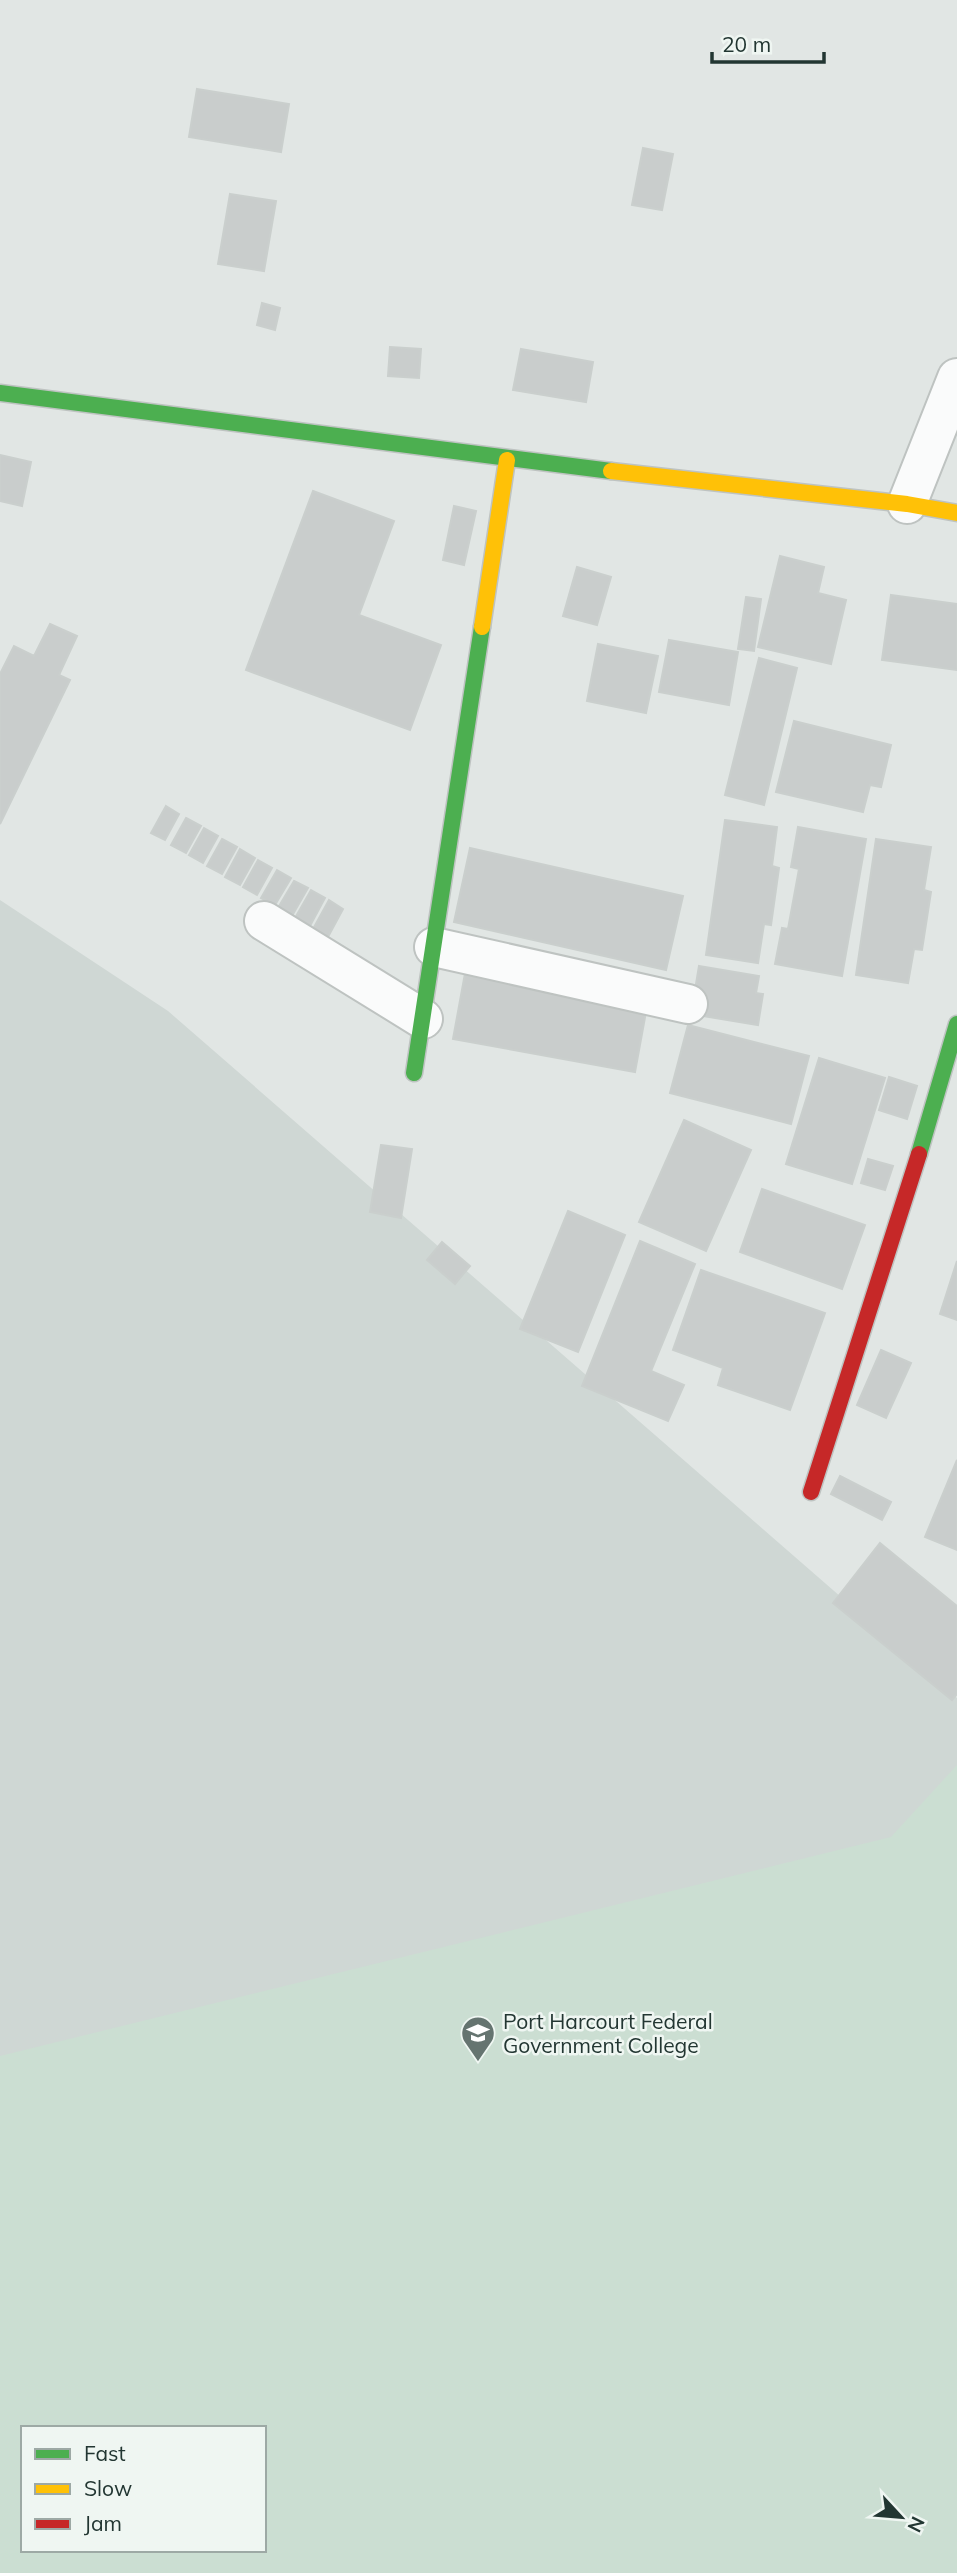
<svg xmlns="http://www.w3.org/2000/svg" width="957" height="2573" viewBox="0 0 957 2573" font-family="Mulish,sans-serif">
  <rect width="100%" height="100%" fill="#e1e6e4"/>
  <path fill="#cfd7d4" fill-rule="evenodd" d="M0,900l168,111 789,687v875h-957zM23,2428h241v122h-241z"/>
  <path fill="#cbded2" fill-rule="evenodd" d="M957,1765v808h-957v-517l891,-219zM23,2428h241v122h-241z"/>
  <path fill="#c9cdcc" stroke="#cacfcd" stroke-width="2" d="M197,89l92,15 -8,48 -92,-15z
    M643,148l30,6 -11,56 -30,-5z
    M230,194l46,7 -12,70 -46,-7z
    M262,303l18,5 -5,22 -18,-5z
    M390,347l31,2 -2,29 -31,-2z
    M521,349l72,13 -7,40 -73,-12z
    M0,455l31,7 -9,44 -22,-5z
    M313,491l81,30 -35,94 82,30 -31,85 -164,-60z
    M454,506l22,5 -12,54 -21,-5z
    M780,556l44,11 -6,26 28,7 -15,64 -73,-17z
    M577,567l34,10 -14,48 -34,-9z
    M891,595l66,9v66l-75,-10z
    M746,597l15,2 -7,52 -16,-2z
    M50,624l27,12 -18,39 11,5 -70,144v-150l14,-28 20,10z
    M669,640l69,12 -9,53 -70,-13z
    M598,644l60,12 -12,57 -59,-12z
    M759,658l38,10 -33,137 -39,-10z
    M794,721l97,24 -10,42 -11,-2 -7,27 -87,-20z
    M166,806l13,8 -14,26 -14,-7z
    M186,818l15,8 -15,27 -15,-8z
    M725,820l52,7 -5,39 7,2 -8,57 -7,-1 -6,39 -52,-8z
    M798,827l68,12 -24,137 -67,-12 7,-36 6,1 11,-60 -8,-2z
    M204,828l14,8 -15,27 -14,-8z
    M222,839l15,8 -15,27 -15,-8z
    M876,839l55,8 -7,43 7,2 -9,58 -8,-1 -6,34 -52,-8z
    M470,848l213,48 -17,74 -212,-48z
    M240,849l15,9 -15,27 -15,-8z
    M258,860l14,8 -15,27 -14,-8z
    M277,870l14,8 -16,27 -14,-7z
    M294,881l14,7 -16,28 -14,-8z
    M311,890l14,8 -15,28 -15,-8z
    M329,900l14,9 -15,28 -15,-8z
    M699,966l60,10 -3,17 7,1 -5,31 -67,-11z
    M466,968l182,33 -13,71 -182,-33z
    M688,1025l121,31 -18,68 -121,-31z
    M819,1058l66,20 -33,106 -66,-20z
    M889,1077l28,9 -10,33 -28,-9z
    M684,1120l67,30 -45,101 -67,-29z
    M381,1145l31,4 -11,69 -31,-6z
    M868,1159l25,7 -8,24 -24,-7z
    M762,1189l103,36 -23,64 -102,-37z
    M568,1211l57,24 -47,117 -58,-23z
    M640,1241l55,23 -44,107 33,14 -16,36 -86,-35z
    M442,1242l28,24 -15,18 -28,-24z
    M957,1261v59l-17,-6z
    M701,1270l124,43 -35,97 -72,-25 5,-17 -50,-18z
    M881,1350l30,13 -25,55 -29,-13z
    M957,1460v90l-32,-13z
    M840,1476l51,26 -9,18 -51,-26z
    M880,1543l77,63v88l-5,6 -119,-97z"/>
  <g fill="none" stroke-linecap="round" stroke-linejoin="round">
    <g stroke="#bec3c1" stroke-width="42">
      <path id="street" d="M907,504l50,-126
        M264,921l159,98
        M434,947l254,57"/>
    </g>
    <g stroke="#bec3c1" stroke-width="19">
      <path id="fast" d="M0,393l611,78
        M414,1073l68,-446
        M919,1154l38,-130"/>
    </g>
    <g stroke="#bec3c1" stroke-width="19">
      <path id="slow" d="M611,471l296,33 50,9
        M482,627l25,-167"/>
    </g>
    <g stroke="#bec3c1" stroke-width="19">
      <path id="jam" d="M811,1492l108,-338"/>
    </g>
    <use href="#street" stroke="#fafbfb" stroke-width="38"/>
    <use href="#fast" stroke="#4caf50" stroke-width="16"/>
    <use href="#slow" stroke="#ffc107" stroke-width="16"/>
    <use href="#jam" stroke="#c62828" stroke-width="16"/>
  </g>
  <defs>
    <g id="university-pin" transform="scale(1.75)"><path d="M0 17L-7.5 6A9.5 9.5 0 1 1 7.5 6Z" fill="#657470" stroke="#eff6f2"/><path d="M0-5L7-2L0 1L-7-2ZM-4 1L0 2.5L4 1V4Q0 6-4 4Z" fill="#fff"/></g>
  </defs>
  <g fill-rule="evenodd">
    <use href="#university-pin" x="478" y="2033"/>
  </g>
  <g text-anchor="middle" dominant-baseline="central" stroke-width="5" stroke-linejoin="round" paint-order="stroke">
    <g font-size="21" fill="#223632" stroke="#eff6f2" text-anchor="start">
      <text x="503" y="2021">Port Harcourt Federal<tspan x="503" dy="24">Government College</tspan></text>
    </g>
  </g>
  <rect x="21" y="2426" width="245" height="126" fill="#eff6f2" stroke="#9da9a5" stroke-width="2"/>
  <rect x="35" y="2449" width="35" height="10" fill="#4caf50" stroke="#9da9a5" stroke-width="2"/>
  <text x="84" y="2461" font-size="21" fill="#223632">Fast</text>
  <rect x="35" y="2484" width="35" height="10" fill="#ffc107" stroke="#9da9a5" stroke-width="2"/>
  <text x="84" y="2496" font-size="21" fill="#223632">Slow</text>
  <rect x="35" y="2519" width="35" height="10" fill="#c62828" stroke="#9da9a5" stroke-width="2"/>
  <text x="84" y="2531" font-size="21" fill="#223632">Jam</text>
  <g transform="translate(901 2517) rotate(116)" stroke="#eff6f2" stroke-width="5" paint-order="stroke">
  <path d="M0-5L12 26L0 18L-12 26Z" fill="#223632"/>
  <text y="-10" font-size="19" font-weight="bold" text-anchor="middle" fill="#223632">N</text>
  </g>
  <path d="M712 52v10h112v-10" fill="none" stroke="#223632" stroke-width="3.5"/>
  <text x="722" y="52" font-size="21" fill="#223632" stroke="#eff6f2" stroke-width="5" paint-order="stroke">20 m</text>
</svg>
